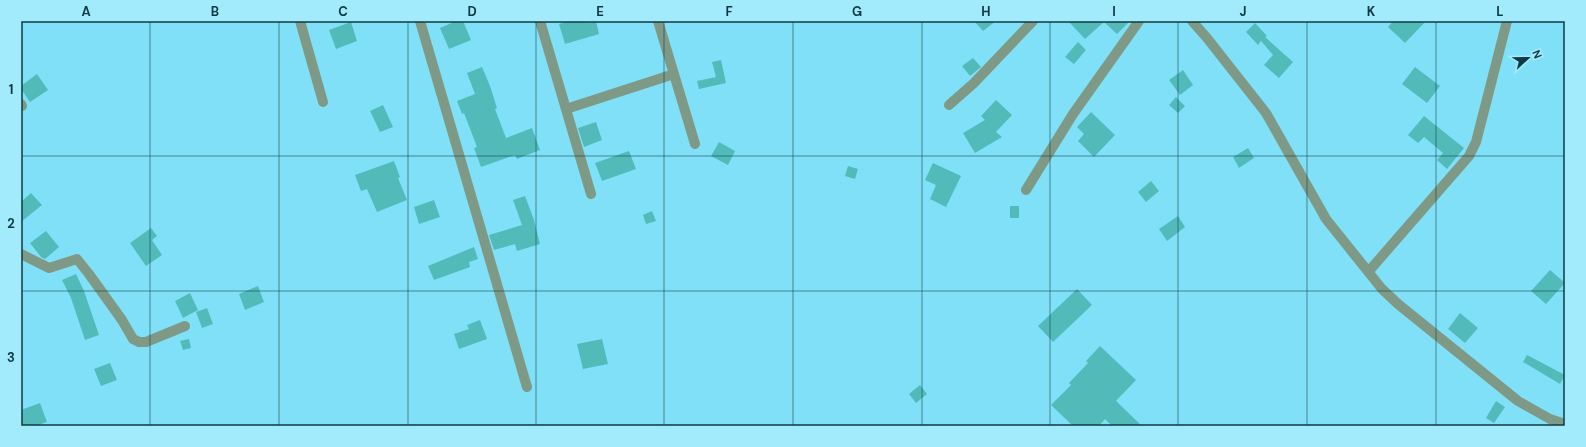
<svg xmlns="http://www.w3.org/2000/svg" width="1586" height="447" viewBox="0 0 1586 447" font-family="'DM Sans',sans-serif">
  <rect width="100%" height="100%" fill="#80e0f7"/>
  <path fill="#52bbba" d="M456,21h7l8,19 -22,9 -9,-21z
    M570,21h19v2l7,-2 3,13 -34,10 -6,-20z
    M974,21h22l-13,10z
    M1068,21h62l-13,13 -13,-12 -19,17z
    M1393,21h33l-21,22 -17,-16z
    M351,22l6,19 -21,8 -7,-19z
    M1255,23l12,13 -2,1 28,25 -14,16 -15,-13 9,-10 -12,-14 -3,4 -12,-13z
    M1078,42l8,8 -12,14 -9,-7z
    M973,58l8,9 -11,9 -8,-10z
    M721,60l5,23 -27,6 -2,-8 19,-4 -4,-15z
    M482,67l8,19 7,22 -2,1 11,29 26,-10 8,22 -23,9 -2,-4 -34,12 -7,-19 3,-1 -13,-34 -2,1 -5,-13 18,-7 -8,-21z
    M1415,67l25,19 -13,17 -25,-19z
    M1183,70l10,15 -13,10 -11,-15z
    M37,74l11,16 -18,12 -9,-13v-3z
    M1176,97l9,9 -7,7 -9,-8z
    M996,100l16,15 -16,17 6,5 -27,16 -12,-20 22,-13 -4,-4z
    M383,105l10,22 -13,5 -10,-21z
    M1091,112l24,23 -21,22 -16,-16 6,-7 -7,-7z
    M1424,116l40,32 -17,21 -10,-9 6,-7 -19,-16 -6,6 -10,-8z
    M596,122l6,18 -18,7 -6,-19z
    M719,142l16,9 -7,14 -17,-9z
    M1248,148l6,10 -15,10 -6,-11z
    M629,151l7,18 -34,12 -7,-18z
    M394,161l6,16 -2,1 9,22 -30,12 -10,-23 -6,2 -6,-16z
    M933,163l28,13 -15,31 -16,-8 6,-14 -11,-5z
    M848,166l10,3 -3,10 -10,-3z
    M1151,181l8,10 -13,11 -8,-10z
    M31,193l11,12 -21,17v-20z
    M525,196l9,24 6,24 -23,7 -2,-7 -21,6 -5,-15 33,-10 -9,-25z
    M434,200l6,17 -21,7 -5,-17z
    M1010,206h9v12h-9z
    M652,211l4,10 -10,3 -3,-9z
    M1178,216l7,11 -18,14 -8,-12z
    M151,228l6,8 -5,4 10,15 -16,11 -16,-23z
    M46,231l13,16 -14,12 -4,-2 -11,-14z
    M474,247l4,12 -9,3 1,5 -36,13 -6,-14z
    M1550,270l15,13 -19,21 -15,-13z
    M76,274l8,17 15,44 -14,5 -14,-42 -9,-18z
    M258,286l6,16 -19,8 -6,-16z
    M1077,289l15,16 -39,37 -15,-16z
    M190,293l8,17 -15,8 -8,-17z
    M207,308l6,16 -11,4 -6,-16z
    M1460,313l18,15 -13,15 -17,-14z
    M480,320l7,19 -28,10 -5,-15 15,-5 -2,-4z
    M189,339l2,9 -8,2 -3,-9z
    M602,339l6,25 -25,5 -6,-25z
    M1100,346l36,34 -20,21 26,25h-30l-7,-7 -6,7h-26l-22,-21 20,-20 -2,-2 19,-20 -2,-2z
    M1527,355l38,20 -5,9 -37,-22z
    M110,363l7,17 -16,6 -7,-17z
    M920,385l7,9 -11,9 -7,-9z
    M1496,401l9,6 -11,16 -8,-5z
    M40,403l7,19 -12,4h-14v-16z"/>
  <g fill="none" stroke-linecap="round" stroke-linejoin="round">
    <path stroke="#7e9a86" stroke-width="10" d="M300,21l23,81
      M420,21l107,366
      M540,21l51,173
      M658,21l37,123
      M1192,21l15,17 59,75 60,106 56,70 16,15 120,97 32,18 15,5
      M21,104l1,2
      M949,105l25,-22 59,-62
      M566,109l108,-35
      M1026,190l47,-76 66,-93
      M21,254l28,14 28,-9 12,15 33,46 11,19 6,3h7l39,-16
      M1369,271l100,-115 7,-14 31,-121"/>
  </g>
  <path fill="none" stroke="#103a43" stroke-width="1" stroke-opacity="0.55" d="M150,21v405M279,21v405M408,21v405M536,21v405M664,21v405M793,21v405M922,21v405M1050,21v405M1178,21v405M1307,21v405M1436,21v405M21,156h1544M21,291h1544"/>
  <rect width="1586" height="447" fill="none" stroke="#a1ebfd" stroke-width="44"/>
  <g transform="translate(1528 58) rotate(68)" stroke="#a1ebfd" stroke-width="3" paint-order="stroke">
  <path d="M0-3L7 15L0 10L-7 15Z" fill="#103a43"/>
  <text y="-6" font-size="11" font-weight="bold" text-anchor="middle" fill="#103a43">N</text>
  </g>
  <rect x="22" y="22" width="1542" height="403" fill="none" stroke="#103a43" stroke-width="1.5"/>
  <g font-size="13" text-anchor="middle" font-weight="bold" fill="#103a43">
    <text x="86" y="16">A</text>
    <text x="215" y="16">B</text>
    <text x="343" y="16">C</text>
    <text x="472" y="16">D</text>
    <text x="600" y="16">E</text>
    <text x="729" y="16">F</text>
    <text x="857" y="16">G</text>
    <text x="986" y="16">H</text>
    <text x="1114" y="16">I</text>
    <text x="1243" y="16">J</text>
    <text x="1371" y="16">K</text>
    <text x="1500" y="16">L</text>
    <text x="11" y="94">1</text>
    <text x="11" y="228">2</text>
    <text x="11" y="362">3</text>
  </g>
</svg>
